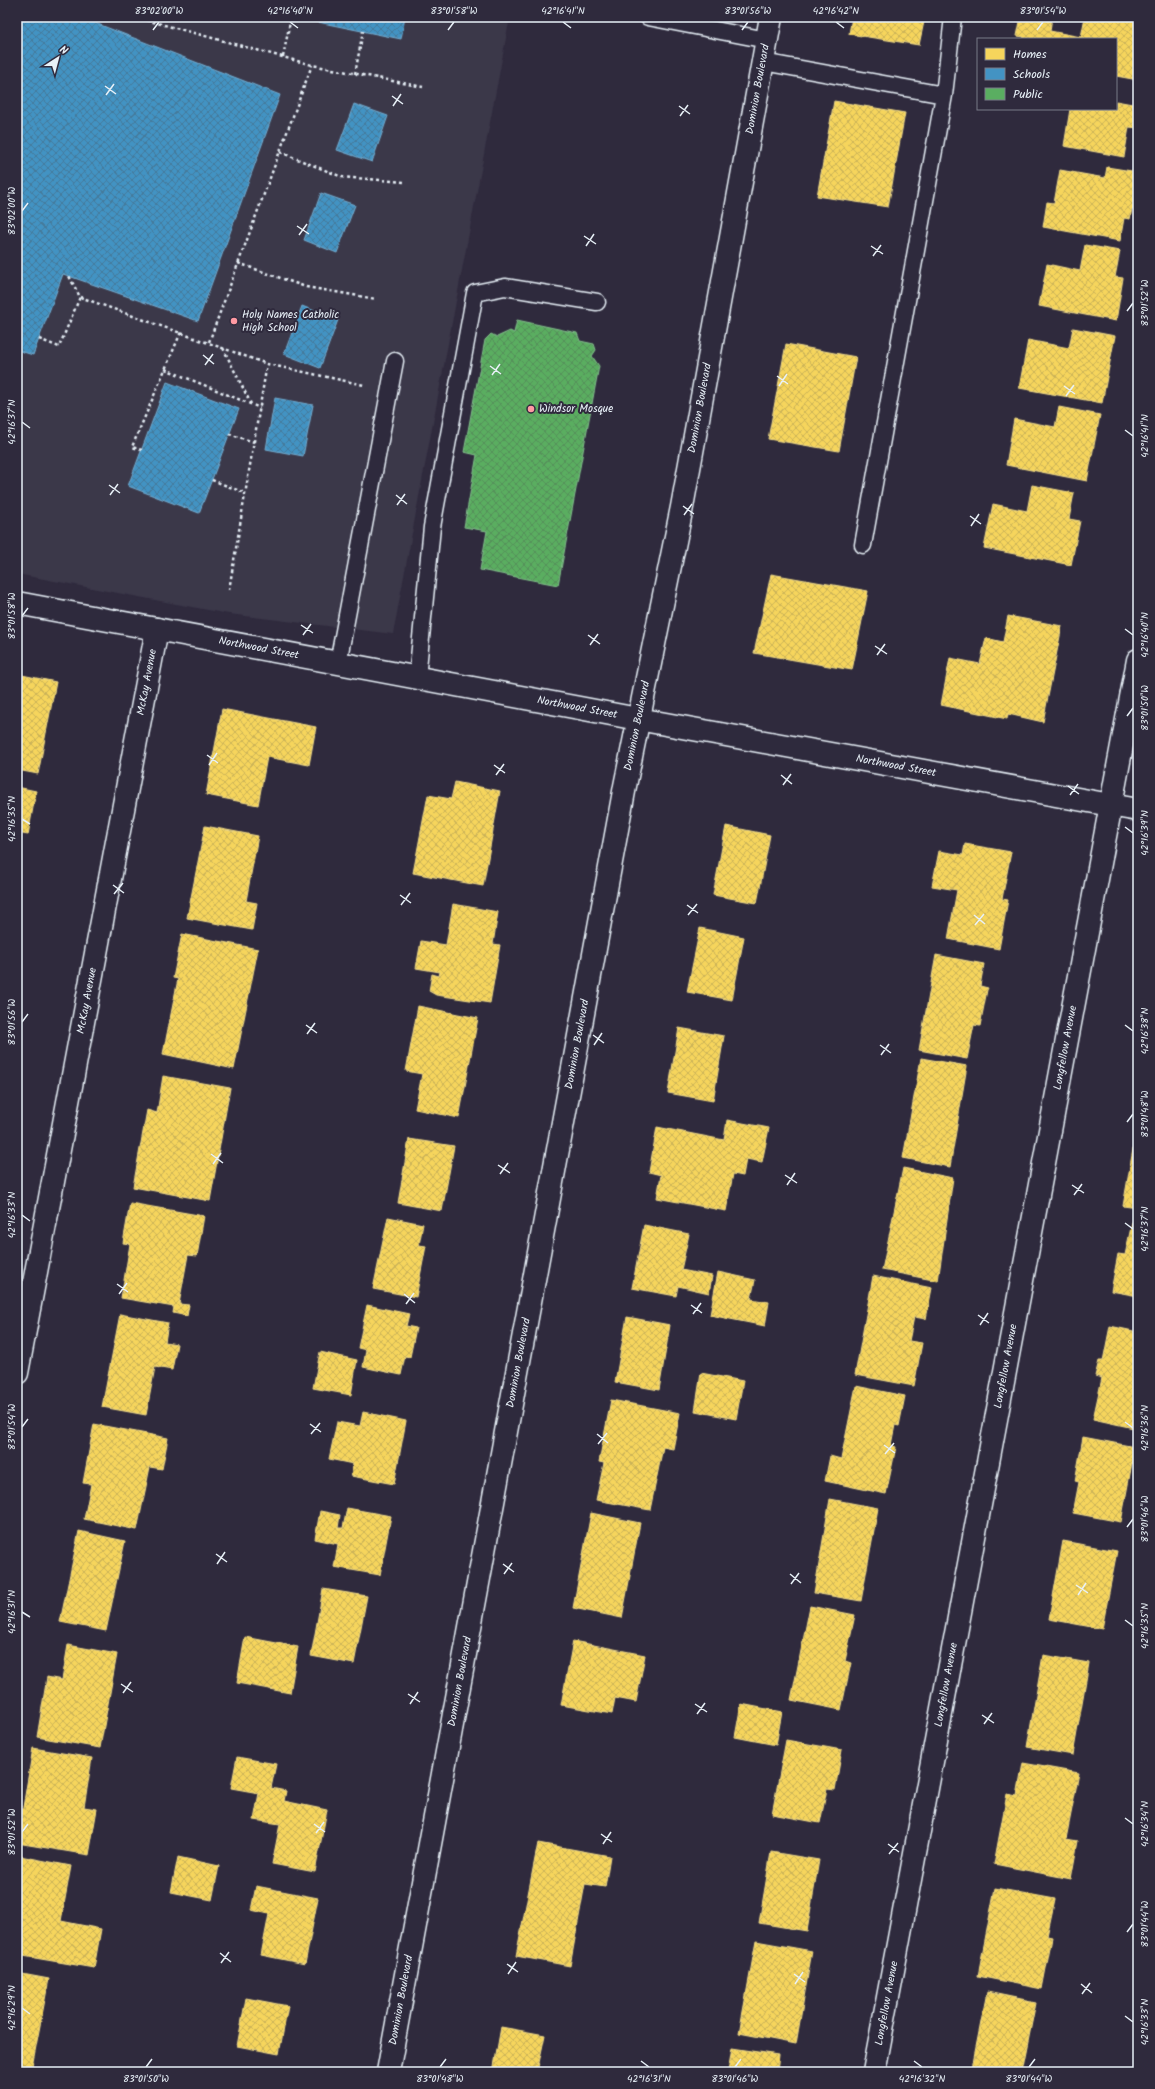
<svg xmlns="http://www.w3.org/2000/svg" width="1155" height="2089" viewBox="0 0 1155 2089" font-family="Kalam,sans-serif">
  <defs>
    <pattern id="homes-cross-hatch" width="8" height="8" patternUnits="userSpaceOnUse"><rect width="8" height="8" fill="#f6d55c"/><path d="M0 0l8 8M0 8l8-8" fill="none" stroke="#cab258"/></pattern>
    <pattern id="schools-cross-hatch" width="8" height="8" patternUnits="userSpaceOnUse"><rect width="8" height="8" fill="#4393c3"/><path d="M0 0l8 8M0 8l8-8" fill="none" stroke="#447999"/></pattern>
    <pattern id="public-cross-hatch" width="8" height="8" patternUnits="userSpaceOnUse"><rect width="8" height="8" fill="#5aae61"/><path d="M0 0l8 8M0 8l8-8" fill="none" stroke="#548f5a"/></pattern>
  </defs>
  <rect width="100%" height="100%" fill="#2f2a3d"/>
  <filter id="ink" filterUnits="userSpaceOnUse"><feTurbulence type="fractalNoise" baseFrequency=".025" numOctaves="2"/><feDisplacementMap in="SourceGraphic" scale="8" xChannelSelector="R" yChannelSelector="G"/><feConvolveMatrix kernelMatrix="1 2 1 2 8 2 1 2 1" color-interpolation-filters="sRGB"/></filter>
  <g filter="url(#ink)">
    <path fill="#3b3749" d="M17,17h493l-117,617 -164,-20 -212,-40z"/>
    <path fill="url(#homes-cross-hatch)" stroke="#f2dd8b" d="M852,17h73l-6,28 -70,-11z
      M1021,17h31l-2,14 31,6 4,-20h53v63l-22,-4v-37h-93l1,-2 -7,-1z
      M834,101l71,12 -17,94 -71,-11z
      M1116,101l22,4v23l-9,-1 -5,30 -60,-11 6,-37h46z
      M1107,167l31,5 -2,37h-4l-2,10 -6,-1 -4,23 -77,-14 4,-25 7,1 6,-33 45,8z
      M1085,245l35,6 -5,26 8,1 -7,43 -77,-15 8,-42 33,7z
      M1073,328l42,8 -13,67 -83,-15 9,-48 41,8z
      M786,344l70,13 -17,94 -71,-12z
      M1059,407l41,8 -13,66 -81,-16 8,-46 41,8z
      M1032,485l42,8 -5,26 11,2 -9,44 -87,-17 9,-44 34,7z
      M771,574l97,17 -16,79 -98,-17z
      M1008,616l54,10 -19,96 -35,-8 -1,5 -66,-14 9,-47 30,6 6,-26 17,4z
      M17,674l39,8 -18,92 -21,-4z
      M222,709l94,18 -7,38 -42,-8 -9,48 -52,-10z
      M455,782l45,9 -17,95 -70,-13 15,-78 23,4z
      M17,787l19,4 -8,44 -11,-2z
      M205,826l53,10 -12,65 11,2 -5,27 -65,-12z
      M726,826l44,9 -13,68 -44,-8z
      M965,844l46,8 -9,47 6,1 -9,49 -51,-10 9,-49 -25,-4 7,-35 24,4z
      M453,904l45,8 -5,32 7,1 -10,58 -54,-8 -7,-4 3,-17 7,2 1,-4 -24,-4 5,-27 25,4z
      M700,928l44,9 -12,63 -45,-8z
      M182,934l76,15 -24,120 -71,-15 15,-75 -5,-1z
      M936,955l48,9 -4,22 8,2 -1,2 -7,36 -6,-1 -7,34 -48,-9z
      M418,1006l60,12 -19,100 -44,-9 7,-35 -16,-3z
      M679,1028l45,8 -11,65 -45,-8z
      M921,1058l46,8 -17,101 -47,-9z
      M163,1076l67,12 -20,113 -77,-14 14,-77 10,3z
      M727,1120l42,8 -7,34 -16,-3 -3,17 -10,-2 -7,37 -69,-13 4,-23 -12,-3 8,-45 67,13z
      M1138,1121v87l-15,-2z
      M409,1139l45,7 -12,65 -44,-8z
      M903,1168l50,10 -15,103 -56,-11z
      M130,1203l74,13 -7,40 -9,-1 -9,49 10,1 -2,11 -14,-3 1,-6 -53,-9 9,-54 -7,-1z
      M388,1217l35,7 -4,21 7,1 -10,51 -43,-8z
      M1133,1218l5,1v77l-27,-5 7,-37 7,1z
      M644,1225l45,9 -8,36 31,6 -3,17 -31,-7 -2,10 -44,-8z
      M718,1272l37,8 -4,19 18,3 -4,24 -55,-11z
      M873,1276l59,12 -6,31 -12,-2 -5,24 13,2 -8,43 -59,-11z
      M367,1305l42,9 -3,12 10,2 -6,29 -5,-1 -4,19 -38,-8 3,-17 -8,-2z
      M120,1314l48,9 -3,19 12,2 -5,26 -17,-3 -9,48 -44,-8z
      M627,1317l43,8 -11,65 -44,-8z
      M1110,1326l28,6v97l-45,-10 9,-41 -7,-2 4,-15h4z
      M320,1352l37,8 -6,35 -38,-7z
      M701,1373l42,8 -7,38 -41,-8z
      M856,1386l49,10 -6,30 -4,-1 -4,20 5,2 -10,47 -61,-13 5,-25 11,3z
      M611,1400l69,13 -7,36 -10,-2 -13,63 -54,-10 8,-37 -5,-1z
      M363,1412l43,9 -12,63 -43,-8 2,-12 -24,-5 8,-37 23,4z
      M94,1424l74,14 -6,31 -12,-2 -13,63 -53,-11 7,-35 -8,-1z
      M1083,1437l52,10 -14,75 -48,-9 6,-31 -4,-1z
      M830,1499l48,9 -17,93 -47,-8z
      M347,1508l44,8 -11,59 -46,-8 4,-23 -23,-5 5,-28 20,4 -2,13h5z
      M591,1513l49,10 -18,95 -49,-10z
      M79,1531l46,10 -19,90 -46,-9z
      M1063,1541l54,10 -15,78 -53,-10z
      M323,1589l44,7 -13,68 -43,-8z
      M810,1606l45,9 -10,46 6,2 -10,47 -50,-10z
      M245,1637l53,10 -8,46 -53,-10z
      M573,1641l72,14 -9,47 -21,-4 -3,16 -51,-9z
      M68,1645l49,9 -17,94 -63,-11 10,-60 15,3z
      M1043,1655l46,8 -16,92 -46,-8z
      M741,1704l41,8 -6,33 -41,-8z
      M786,1740l56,10 -7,40 -8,-1 -7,34 -48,-9z
      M33,1748l59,10 -8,49 13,2 -8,46 -72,-12z
      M237,1757l39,7 -5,24 15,3 -2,10 43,9 -12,62 -43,-8 8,-40 -26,-4 5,-27 -28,-5z
      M1023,1763l56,10 -13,66 12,2 -7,38 -77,-15 13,-70 10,2z
      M538,1843l72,13 -5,31 -20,-3 -15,82 -54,-10z
      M771,1852l48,8 -12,71 -48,-8z
      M20,1856l51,10 -10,55 40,8 -7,39 -77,-13v-83z
      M178,1857l41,9 -7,34 -41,-8z
      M256,1886l62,12 -13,66 -44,-9 8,-41 -18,-4z
      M995,1888l60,11 -8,37 5,1 -10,52 -64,-13z
      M756,1941l56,10 -16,93 -57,-11z
      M17,1973l32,6 -18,93 -14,-1z
      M987,1992l49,10 -14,70h-51z
      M246,1998l42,8 -9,48 -42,-8z
      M501,2027l44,8 -8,37h-44z
      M732,2048l47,7 -2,17h-49z"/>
    <path fill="url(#schools-cross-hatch)" stroke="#74afd3" d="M17,17h63l200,78 -82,226 -135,-47 -30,81 -16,-5z
      M303,17h102l-4,22 -98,-20z
      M354,104l34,12 -16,46 -35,-12z
      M321,193l34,12 -18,48 -33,-13z
      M302,306l36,14 -18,48 -36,-14z
      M167,382l72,27 -40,104 -71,-27z
      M275,398l38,7 -10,51 -37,-7z"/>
    <path fill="url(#public-cross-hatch)" stroke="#85c28e" d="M517,320l60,13 3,8 14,3 2,6 -4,6 7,10 -41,219 -78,-15 7,-39 -23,-4 13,-72 -13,-3 21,-112 6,-6 6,3 13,-6 4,2z"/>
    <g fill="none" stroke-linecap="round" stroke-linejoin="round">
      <g stroke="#e8f1f8" stroke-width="19">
        <path id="lane" d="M648,17l119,23
          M763,62l181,33 -81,450
          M944,95l9,-78
          M338,663l57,-302
          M417,678l15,-151 43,-234 30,-6 92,15"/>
      </g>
      <g stroke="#e8f1f8" stroke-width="25">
        <g id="street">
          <path id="s1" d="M17,603l621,116 500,91"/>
          <path id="s2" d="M17,1373l140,-744"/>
          <path id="s3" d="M874,2072l264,-1412"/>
        </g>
      </g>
      <g stroke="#e8f1f8" stroke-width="25">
        <g id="secondary">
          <path id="s4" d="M388,2072l237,-1286 57,-279 89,-490"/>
        </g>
      </g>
      <path stroke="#e8f1f8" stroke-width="2.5" stroke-dasharray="3 3" stroke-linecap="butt" d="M135,17l177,48 111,22
        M283,57l8,-40
        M355,74l8,-43
        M280,152l62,25 62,5
        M238,263l68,24 70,12
        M80,297l187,67 97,21
        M39,339l20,8 21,-50 -11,-21
        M209,342l103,-277
        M223,348l28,56
        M165,369l95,39
        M229,434l25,8
        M142,450l-10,-3 49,-115
        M212,480l33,13
        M229,590l38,-226"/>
      <use href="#lane" stroke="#2f2a3d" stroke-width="16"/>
      <use href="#street" stroke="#2f2a3d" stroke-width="22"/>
      <use href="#secondary" stroke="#2f2a3d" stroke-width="22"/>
    </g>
  </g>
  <path fill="none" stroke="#e8f1f8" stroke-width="1.5" d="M290,22l8,6M563,22l8,6M836,22l8,6M153,30l6,-8M448,30l6,-8M742,30l6,-8M1037,30l6,-8M105,86l11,8M106,95l8,-11M392,96l11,8M393,106l8,-12M679,106l11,8M680,116l8,-11M22,211l6,-8M297,226l12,8M299,235l8,-11M584,236l12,8M586,246l8,-12M871,246l12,8M873,256l8,-11M1127,311l6,-8M203,355l11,9M205,365l8,-11M490,366l11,8M492,375l8,-11M777,376l11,8M779,386l8,-12M1064,386l11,8M1066,396l8,-11M22,422l8,6M1125,430l8,6M109,485l11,8M110,495l8,-11M396,495l11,9M397,505l8,-11M683,506l11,8M684,515l8,-11M970,516l11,8M971,526l8,-12M22,616l6,-8M301,625l12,8M1125,629l8,6M303,635l8,-11M588,635l12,9M590,645l8,-11M875,646l12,8M877,655l8,-11M1127,716l6,-8M207,755l11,8M209,765l8,-12M494,765l11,8M496,775l8,-11M781,775l11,9M783,785l8,-11M1068,786l11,8M1070,795l8,-11M22,819l8,5M1125,827l8,6M113,885l11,8M114,894l9,-11M400,895l11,8M401,905l9,-12M687,905l11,8M688,915l9,-11M974,915l11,9M975,925l9,-11M22,1022l6,-8M306,1025l11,8M1125,1025l8,6M307,1034l8,-11M593,1035l11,8M594,1045l8,-12M880,1045l11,8M881,1055l8,-11M1127,1122l6,-8M211,1154l12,9M213,1164l8,-11M498,1165l12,8M500,1174l8,-11M785,1175l12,8M787,1185l8,-12M1072,1185l12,8M1074,1195l8,-11M22,1215l8,6M1125,1223l8,6M117,1284l11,8M119,1294l8,-11M404,1294l11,9M406,1304l8,-11M691,1305l11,8M693,1314l8,-11M978,1315l11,8M980,1325l8,-12M1125,1422l8,6M310,1424l11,8M22,1427l6,-8M311,1434l9,-11M597,1434l11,9M598,1444l9,-11M884,1445l11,8M885,1454l9,-11M1127,1527l6,-8M216,1554l11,8M217,1564l8,-12M503,1564l11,8M504,1574l8,-11M790,1574l11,9M791,1584l8,-11M1076,1585l12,8M1078,1595l8,-12M22,1612l8,5M1125,1620l8,6M121,1684l12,8M123,1693l8,-11M408,1694l12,8M410,1704l8,-12M695,1704l12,8M697,1714l8,-11M982,1715l12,8M984,1724l8,-11M1125,1818l8,6M314,1824l11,8M22,1832l6,-8M316,1833l8,-11M601,1834l11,8M603,1844l8,-12M888,1844l11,8M889,1854l9,-11M1127,1932l6,-8M220,1953l11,9M221,1963l8,-11M507,1964l11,8M508,1974l8,-12M794,1974l11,8M795,1984l8,-12M1081,1984l11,9M1082,1994l8,-11M22,2008l8,6M1125,2016l8,6M641,2061l8,6M914,2061l8,6M146,2067l6,-8M440,2067l6,-8M735,2067l6,-8M1029,2067l6,-8"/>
  <g fill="#ff9aa2" stroke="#2f2a3d" stroke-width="1.5">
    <circle cx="234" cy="321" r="4"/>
    <circle cx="531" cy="409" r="4"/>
  </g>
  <g text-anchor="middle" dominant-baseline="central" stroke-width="4" stroke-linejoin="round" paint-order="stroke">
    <g font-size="11" fill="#e8f1f8" stroke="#2f2a3d">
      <text stroke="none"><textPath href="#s4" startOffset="2017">Dominion Boulevard</textPath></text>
      <text stroke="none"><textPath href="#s4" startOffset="1693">Dominion Boulevard</textPath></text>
      <text stroke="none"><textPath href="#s1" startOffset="246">Northwood Street</textPath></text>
      <text stroke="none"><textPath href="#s2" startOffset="703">McKay Avenue</textPath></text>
      <text stroke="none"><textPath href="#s1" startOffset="570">Northwood Street</textPath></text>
      <text stroke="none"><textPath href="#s4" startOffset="1369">Dominion Boulevard</textPath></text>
      <text stroke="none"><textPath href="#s1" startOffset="894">Northwood Street</textPath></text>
      <text stroke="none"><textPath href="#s2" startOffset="379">McKay Avenue</textPath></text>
      <text stroke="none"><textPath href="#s4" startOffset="1045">Dominion Boulevard</textPath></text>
      <text stroke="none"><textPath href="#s3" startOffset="1042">Longfellow Avenue</textPath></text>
      <text stroke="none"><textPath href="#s4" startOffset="721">Dominion Boulevard</textPath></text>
      <text stroke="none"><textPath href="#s3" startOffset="718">Longfellow Avenue</textPath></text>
      <text stroke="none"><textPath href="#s4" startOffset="397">Dominion Boulevard</textPath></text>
      <text stroke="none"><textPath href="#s3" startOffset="394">Longfellow Avenue</textPath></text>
      <text stroke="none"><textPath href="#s4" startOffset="73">Dominion Boulevard</textPath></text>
      <text stroke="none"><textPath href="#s3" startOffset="70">Longfellow Avenue</textPath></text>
    </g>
    <g font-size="11" fill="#e8f1f8" stroke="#2f2a3d" text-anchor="start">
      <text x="242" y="315">Holy Names Catholic<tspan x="242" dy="13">High School</tspan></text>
      <text x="539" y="409">Windsor Mosque</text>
    </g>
  </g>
  <rect width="1155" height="2089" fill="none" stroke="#2f2a3d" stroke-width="44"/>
  <rect x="977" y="38" width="140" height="72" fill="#2f2a3d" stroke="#797a88"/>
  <rect x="985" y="48" width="20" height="12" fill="#f6d55c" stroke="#797a88"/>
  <text x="1013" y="58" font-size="12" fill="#e8f1f8">Homes</text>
  <rect x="985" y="68" width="20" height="12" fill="#4393c3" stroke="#797a88"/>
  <text x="1013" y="78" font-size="12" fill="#e8f1f8">Schools</text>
  <rect x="985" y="88" width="20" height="12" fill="#5aae61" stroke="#797a88"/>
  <text x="1013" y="98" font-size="12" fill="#e8f1f8">Public</text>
  <g transform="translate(58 58) rotate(36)" stroke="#2f2a3d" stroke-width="3" paint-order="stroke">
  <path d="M0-3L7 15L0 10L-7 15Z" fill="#e8f1f8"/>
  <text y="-6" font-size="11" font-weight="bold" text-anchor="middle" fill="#e8f1f8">N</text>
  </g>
  <rect x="22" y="22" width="1111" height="2045" fill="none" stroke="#e8f1f8" stroke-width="1.5"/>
  <g font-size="10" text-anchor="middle" fill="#e8f1f8">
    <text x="159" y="14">83°02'00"W</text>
    <text x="290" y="14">42°16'40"N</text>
    <text x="454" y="14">83°01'58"W</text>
    <text x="563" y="14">42°16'41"N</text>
    <text x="748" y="14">83°01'56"W</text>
    <text x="836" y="14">42°16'42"N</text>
    <text x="1043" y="14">83°01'54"W</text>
    <text transform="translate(11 211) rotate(-90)" y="4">83°02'00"W</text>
    <text transform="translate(1144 303) rotate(-90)" y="4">83°01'52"W</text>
    <text transform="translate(11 422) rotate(-90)" y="4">42°16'37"N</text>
    <text transform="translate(1144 436) rotate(-90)" y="4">42°16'41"N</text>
    <text transform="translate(11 616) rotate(-90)" y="4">83°01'58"W</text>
    <text transform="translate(1144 635) rotate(-90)" y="4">42°16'40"N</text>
    <text transform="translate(1144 708) rotate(-90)" y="4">83°01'50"W</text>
    <text transform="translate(11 819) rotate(-90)" y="4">42°16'35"N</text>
    <text transform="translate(1144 833) rotate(-90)" y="4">42°16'39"N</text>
    <text transform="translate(11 1022) rotate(-90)" y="4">83°01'56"W</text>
    <text transform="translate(1144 1031) rotate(-90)" y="4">42°16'38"N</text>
    <text transform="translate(1144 1114) rotate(-90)" y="4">83°01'48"W</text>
    <text transform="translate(11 1215) rotate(-90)" y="4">42°16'33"N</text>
    <text transform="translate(1144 1229) rotate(-90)" y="4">42°16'37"N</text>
    <text transform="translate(11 1427) rotate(-90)" y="4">83°01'54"W</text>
    <text transform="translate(1144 1428) rotate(-90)" y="4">42°16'36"N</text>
    <text transform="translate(1144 1519) rotate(-90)" y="4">83°01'46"W</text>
    <text transform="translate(11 1612) rotate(-90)" y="4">42°16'31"N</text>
    <text transform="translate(1144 1626) rotate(-90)" y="4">42°16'35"N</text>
    <text transform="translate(1144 1824) rotate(-90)" y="4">42°16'34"N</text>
    <text transform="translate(11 1832) rotate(-90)" y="4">83°01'52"W</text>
    <text transform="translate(1144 1924) rotate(-90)" y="4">83°01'44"W</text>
    <text transform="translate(11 2008) rotate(-90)" y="4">42°16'29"N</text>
    <text transform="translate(1144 2022) rotate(-90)" y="4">42°16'33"N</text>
    <text x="146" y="2082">83°01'50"W</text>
    <text x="440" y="2082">83°01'48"W</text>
    <text x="649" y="2082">42°16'31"N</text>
    <text x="735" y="2082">83°01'46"W</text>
    <text x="922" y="2082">42°16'32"N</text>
    <text x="1029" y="2082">83°01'44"W</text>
  </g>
</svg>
